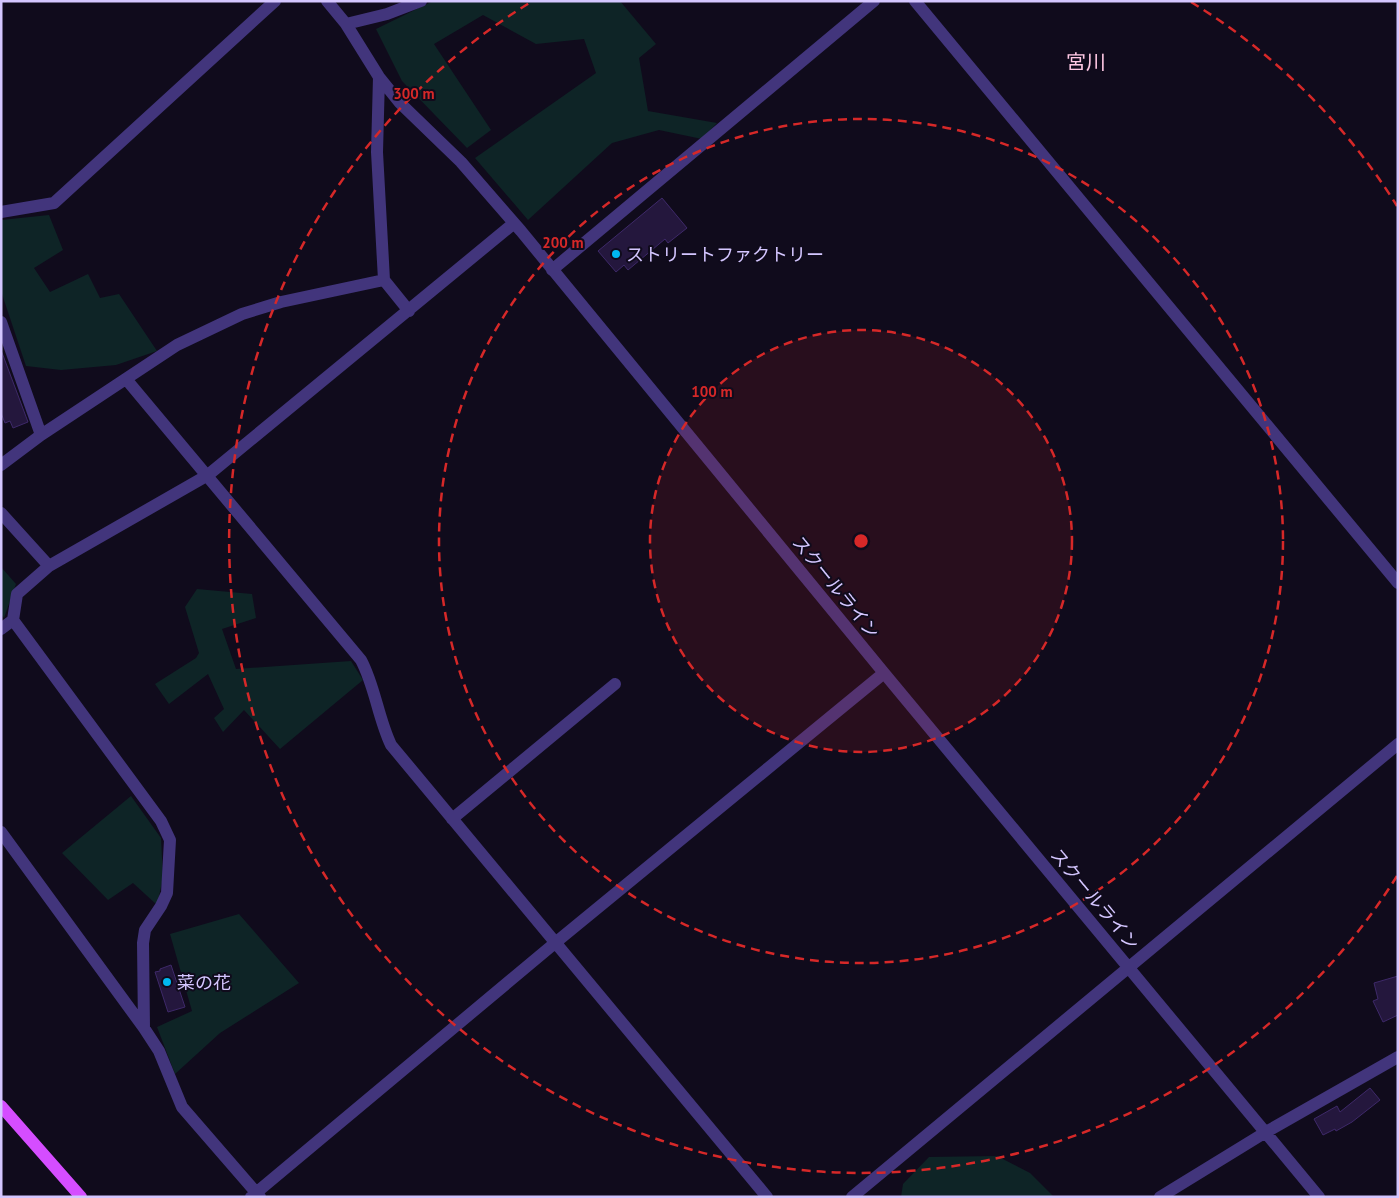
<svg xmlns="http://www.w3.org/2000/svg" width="1399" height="1198" viewBox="0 0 1399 1198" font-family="'PT Sans','Noto Sans JP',sans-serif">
  <rect width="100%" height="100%" fill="#100b1c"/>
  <path fill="#0e2426" d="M433,1h187l36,43 -17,14 9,53 69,12 -15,16 -43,-9 -47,13 -84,77 -53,-62 121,-85 -12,-34 -48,5 -53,-29 -49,29 57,86 -24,18 -65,-67 -26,-52z
    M49,215l14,35 -29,18 16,24 38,-18 12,24 19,-4 38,57 -41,14 -55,5 -35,-4 -25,-75v-71z
    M1,567l15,17 -12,34 -3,-4z
    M197,589l55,5 4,24 -34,11 14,40 115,-8 12,19 -83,69 -36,-39 -21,22 -9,-14 10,-9 -16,-35 -39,30 -14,-20 41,-26 3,-5 -14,-46z
    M131,796l30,42 2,40 -6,27 -24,-22 -25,17 -46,-47z
    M239,914l60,69 -79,50 -45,41 -18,-47 35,-16 -22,-77z
    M997,1156l33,17 24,24h-153l2,-13 26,-27z"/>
  <path fill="#24173d" stroke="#3e2969" d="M662,198l25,30 -19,15 -3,-4 -37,31 -4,-5 -8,7 -18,-21z
    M1,350l27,72 -15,6 -3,-7 -5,2 -4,-10z
    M171,965l14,42 -17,5 -13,-40 5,-1v-2z
    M1398,976v39l-15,7 -10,-21 5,-2 -4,-16z
    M1370,1088l10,12 -28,22 -16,9 -1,-2 -12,6 -9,-16 23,-13 3,6z"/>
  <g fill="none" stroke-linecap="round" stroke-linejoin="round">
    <path stroke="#42357c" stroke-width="12" d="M327,1l19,23 33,53 21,26 61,59 60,69 363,442 435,524
      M915,1l483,582
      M346,24l41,-10 34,-13
      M379,77l-2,75 7,128 25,31
      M1,212l53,-9 221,-202
      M552,270l322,-269
      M1,322l40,113 -40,30
      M126,379l235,281c14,26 17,58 30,85l376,452
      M41,435l136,-90 65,-31 39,-12 103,-22
      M1,513l48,53
      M13,620l148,201 9,19 -3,53 -6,13 -16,24 -2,13 1,85
      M1,629l12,-9 4,-26 32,-28 159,-91 305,-251
      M452,819l163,-135
      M1,832l143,196 15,23 23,56 78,90
      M251,1197l304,-254 329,-270
      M852,1197l546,-453
      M1160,1197l106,-65 132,-75"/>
    <path stroke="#d54dff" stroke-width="12" d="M1,1106l80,91"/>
  </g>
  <circle cx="861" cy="541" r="211" fill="#d62828" fill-opacity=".12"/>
  <g fill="none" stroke="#d62828" stroke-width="2.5" stroke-dasharray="9 6">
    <circle cx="861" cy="541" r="211"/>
    <circle cx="861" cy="541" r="422"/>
    <path d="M1397 876A632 632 0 1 1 531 2M1191 2A632 632 0 0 1 1397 206"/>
  </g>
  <g fill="#00b8f1" stroke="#100b1c" stroke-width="2">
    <circle cx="616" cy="254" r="5"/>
    <circle cx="167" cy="982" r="5"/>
  </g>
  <g text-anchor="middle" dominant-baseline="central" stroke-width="4" stroke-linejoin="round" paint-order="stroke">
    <g font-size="18" fill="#d4c6ff" stroke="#100b1c" text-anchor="start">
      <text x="626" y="254">ストリートファクトリー</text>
      <text x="177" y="982">菜の花</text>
    </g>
    <g font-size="18" fill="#d4c6ff" stroke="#100b1c">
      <text transform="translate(836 587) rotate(51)">スクールライン</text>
      <text transform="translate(1095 899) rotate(50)">スクールライン</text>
    </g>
    <g font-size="20" fill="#ffc8e4" stroke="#100b1c">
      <text x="1086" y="62">宮川</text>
    </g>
  </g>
  <circle cx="861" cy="541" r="8" fill="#d62828" stroke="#100b1c" stroke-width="2.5"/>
  <g font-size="15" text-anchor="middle" font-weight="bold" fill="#d62828" stroke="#100b1c" stroke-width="4" stroke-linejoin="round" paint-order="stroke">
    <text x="414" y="99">300 m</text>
    <text x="563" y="248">200 m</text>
    <text x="712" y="397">100 m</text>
  </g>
  <rect width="1399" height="1198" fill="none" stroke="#d4c6ff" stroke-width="5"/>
</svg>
